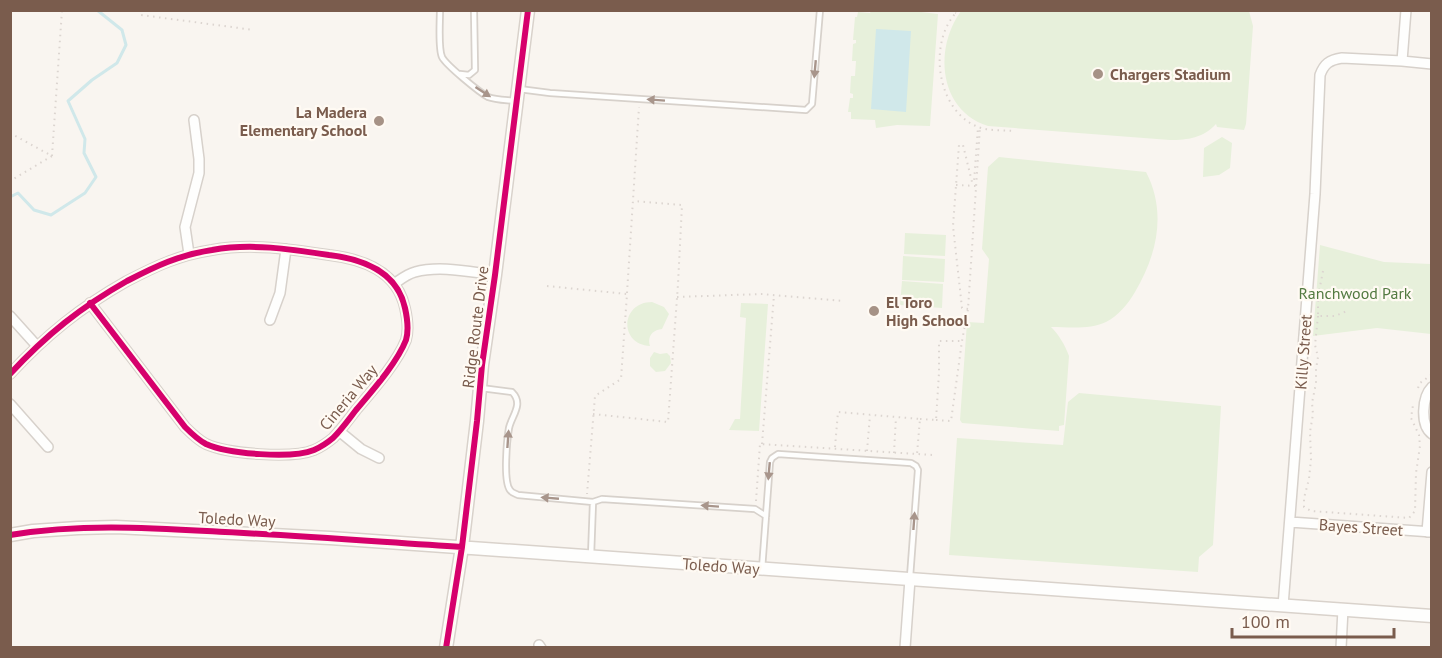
<svg xmlns="http://www.w3.org/2000/svg" width="1442" height="658" viewBox="0 0 1442 658" font-family="'PT Sans',sans-serif">
  <rect width="100%" height="100%" fill="#f9f5f0"/>
  <path fill="#e7f0db" d="M905,10l33,4 -8,112 -33,-1 -21,3 -1,-8 -24,-1v-7h-3l2,-14h3v-4l-3,-1 1,-17h4l1,-15h-4l1,-17 3,-1v-3h-3l2,-23h2l1,-5 12,1 1,-2z
    M961,11h288l4,15 -7,98 -2,6 -27,-3 -1,-3c-13,14 -28,16 -46,16l-182,-14c-50,-16 -54,-78 -27,-115z
    M1222,137l10,6 -2,25 -11,7 -16,2 1,-29z
    M999,157l147,15c21,40 11,83 -11,120 -7,12 -17,24 -29,30 -17,8 -37,5 -55,5 8,8 14,18 18,29l-5,69 -5,1v5l-97,-8 -2,-3 7,-98 17,1 5,-64 -7,-10 6,-82z
    M905,233l41,2 -1,21 -41,-2z
    M1320,245l64,17 47,2v70l-54,-6 -64,8z
    M903,256l42,3 -1,23 -42,-2z
    M902,281l41,3 -1,24 -42,-3z
    M652,302l12,5 5,7 -7,15c-10,1 -15,8 -12,17 -32,-2 -29,-44 2,-44z
    M741,303l27,1 -9,127 -30,-1 6,-11h5l6,-101 -6,-1z
    M654,352l6,2 7,-1 3,3 1,7 -6,8 -9,1 -6,-6v-8z
    M1079,393l142,13 -8,139 -14,12 -1,15 -249,-17 8,-117 106,7 5,-43z"/>
  <path fill="#d0e8ea" d="M876,29l35,2 -5,81 -35,-3z"/>
  <g fill="none" stroke-linecap="round" stroke-linejoin="round">
    <path stroke="#d0e8ea" stroke-width="3" d="M10,197l8,-4 16,17 17,5 34,-22 11,-16 -12,-24 1,-14 -17,-38 24,-21 25,-17 9,-18 -4,-15 -25,-20"/>
    <g stroke="#d7d1cb" stroke-width="8">
      <path id="service" d="M440,10c0,11 -2,38 2,47 4,8 37,35 46,40 8,3 19,3 27,4
        M460,74l9,1 6,-5 -1,-60
        M519,89l31,4 256,17 6,-6 8,-94
        M481,388l31,4c12,12 0,23 -3,36 -2,11 -6,53 1,62 2,3 4,3 8,5l75,7 9,-3 153,10 11,7
        M591,556l2,-54
        M762,569l8,-107 2,-4 6,-4 133,9 5,3 2,4 -8,107"/>
    </g>
    <g stroke="#d7d1cb" stroke-width="12">
      <path id="minor" d="M1402,61l4,-51
        M189,254l-4,-27 14,-54v-14l-5,-39
        M394,284c7,-5 13,-10 21,-12 25,-7 55,0 80,3
        M10,316l27,30
        M270,320l10,-27 6,-44
        M10,374c36,-39 71,-67 117,-93 29,-15 52,-26 85,-31 39,-7 78,-1 117,5 34,4 68,16 76,53 2,9 4,22 1,32 -9,23 -34,51 -50,70 -7,9 -14,19 -23,28 -6,5 -12,9 -19,12 -22,9 -86,4 -108,-6 -8,-4 -14,-10 -21,-17l-95,-124
        M1432,387c-10,10 -12,38 0,47
        M10,404l38,43
        M339,431l22,18 18,9
        M1290,522l142,10
        M1427,532l5,-60
        M1283,606l32,-412 5,-119c4,-11 9,-15 22,-17l60,3 30,3
        M539,645l2,3
        M905,648l5,-69
        M1341,648l2,-39"/>
    </g>
    <g stroke="#d9d2cb" stroke-width="15">
      <path id="secondary" d="M10,535l23,-4 45,-3 38,-1 214,11 1102,78
        M446,648l16,-101 15,-126 5,-56 13,-90 33,-265"/>
    </g>
    <path stroke="#dcd5d0" stroke-width="2" stroke-dasharray="1.5 4.5" stroke-linecap="butt" d="M138,10l3,5 113,15
      M950,10l6,3
      M958,10c-4,5 -8,10 -11,16 -16,33 -6,86 31,101 11,4 25,3 37,4
      M10,133l42,23 -42,25
      M52,156l10,-146
      M956,185l20,1
      M10,259v1
      M1323,271l-5,26v19h17l12,-5
      M547,286l80,8 -6,85 -26,17 -8,98
      M627,293l12,-186
      M677,297l84,-3 83,7
      M968,309l-6,-1 -9,-82 6,-81h4l9,37h2l4,-55
      M1318,316l-3,29 3,12 -2,12v14l-4,20 1,11 -3,18 1,27 -2,20 -5,19v9l7,4 98,7 6,-7 1,-38 4,-27 -1,-11 -8,-17 2,-13
      M1418,388l2,-5 11,-8
      M593,414l75,8 10,-138 4,-79 -49,-4
      M920,419l16,1 3,-47v-32h23
      M936,420l15,1 11,-80 6,-32 12,-182
      M762,444l12,-149
      M835,447l3,-35 82,7 -3,35
      M867,451l3,-36
      M894,453l2,-36
      M756,501l4,-57 173,11"/>
    <use href="#service" stroke="#fefefd" stroke-width="4.5"/>
    <use href="#minor" stroke="#fefefd" stroke-width="9"/>
    <use href="#secondary" stroke="#fefefd" stroke-width="12"/>
    <g stroke="#fffaf3" stroke-width="10">
      <path id="cycleway" d="M10,374c36,-39 71,-67 117,-93 29,-15 52,-26 85,-31 39,-7 78,-1 117,5 34,4 68,16 76,53 2,9 4,22 1,32 -9,23 -34,51 -50,70 -7,9 -14,19 -23,28 -6,5 -12,9 -19,12 -22,9 -86,4 -108,-6 -8,-4 -14,-10 -21,-17l-95,-124
        M10,535c72,-12 143,-7 215,-3 79,4 158,10 237,15
        M446,648l16,-101 15,-126 5,-56 13,-90 33,-265"/>
    </g>
    <use href="#cycleway" stroke="#d6006c" stroke-width="6"/>
  </g>
  <defs><path id="oneway-solid" d="M-6-.8H1V-3.2L6.5 0L1 3.2V.8H-6Z" transform="scale(1.5)"/></defs>
  <g fill="#a8958b">
    <use href="#oneway-solid" transform="translate(815 69) rotate(95)"/>
    <use href="#oneway-solid" transform="translate(483 92) rotate(33)"/>
    <use href="#oneway-solid" transform="translate(656 100) rotate(-176)"/>
    <use href="#oneway-solid" transform="translate(508 439) rotate(-86)"/>
    <use href="#oneway-solid" transform="translate(769 471) rotate(95)"/>
    <use href="#oneway-solid" transform="translate(550 498) rotate(-175)"/>
    <use href="#oneway-solid" transform="translate(710 506) rotate(-176)"/>
    <use href="#oneway-solid" transform="translate(914 521) rotate(-86)"/>
  </g>
  <g fill="#a69286" stroke="#fffaf3" stroke-width="2">
    <circle cx="1098" cy="74" r="6"/>
    <circle cx="379" cy="121" r="6"/>
    <circle cx="874" cy="311" r="6"/>
  </g>
  <g text-anchor="middle" dominant-baseline="central" stroke-width="4.5" stroke-linejoin="round" paint-order="stroke">
    <g font-size="16" font-weight="bold" fill="#7a5c4d" stroke="#fffaf3" text-anchor="start">
      <text x="1110" y="74">Chargers Stadium</text>
      <text x="367" y="112" text-anchor="end">La Madera<tspan x="367" dy="18">Elementary School</tspan></text>
      <text x="886" y="302">El Toro<tspan x="886" dy="18">High School</tspan></text>
    </g>
    <g font-size="16" fill="#537a41" stroke="#fffaf3">
      <text x="1355" y="293">Ranchwood Park</text>
    </g>
    <g font-size="16" fill="#7a5c4d" stroke="#fffaf3">
      <text transform="translate(475 327) rotate(-83)">Ridge Route Drive</text>
      <text transform="translate(1303 352) rotate(-86)">Killy Street</text>
      <text transform="translate(348 397) rotate(-50)">Cineria Way</text>
      <text transform="translate(237 519) rotate(3)">Toledo Way</text>
      <text transform="translate(1361 527) rotate(4)">Bayes Street</text>
      <text transform="translate(721 566) rotate(4)">Toledo Way</text>
    </g>
  </g>
  <rect width="1442" height="658" fill="none" stroke="#7a5c4d" stroke-width="24"/>
  <path d="M1232 628v9h162v-9" fill="none" stroke="#7a5c4d" stroke-width="3"/>
  <text x="1241" y="628" font-size="18" fill="#7a5c4d" stroke="#fffaf3" stroke-width="4.5" paint-order="stroke">100 m</text>
</svg>
